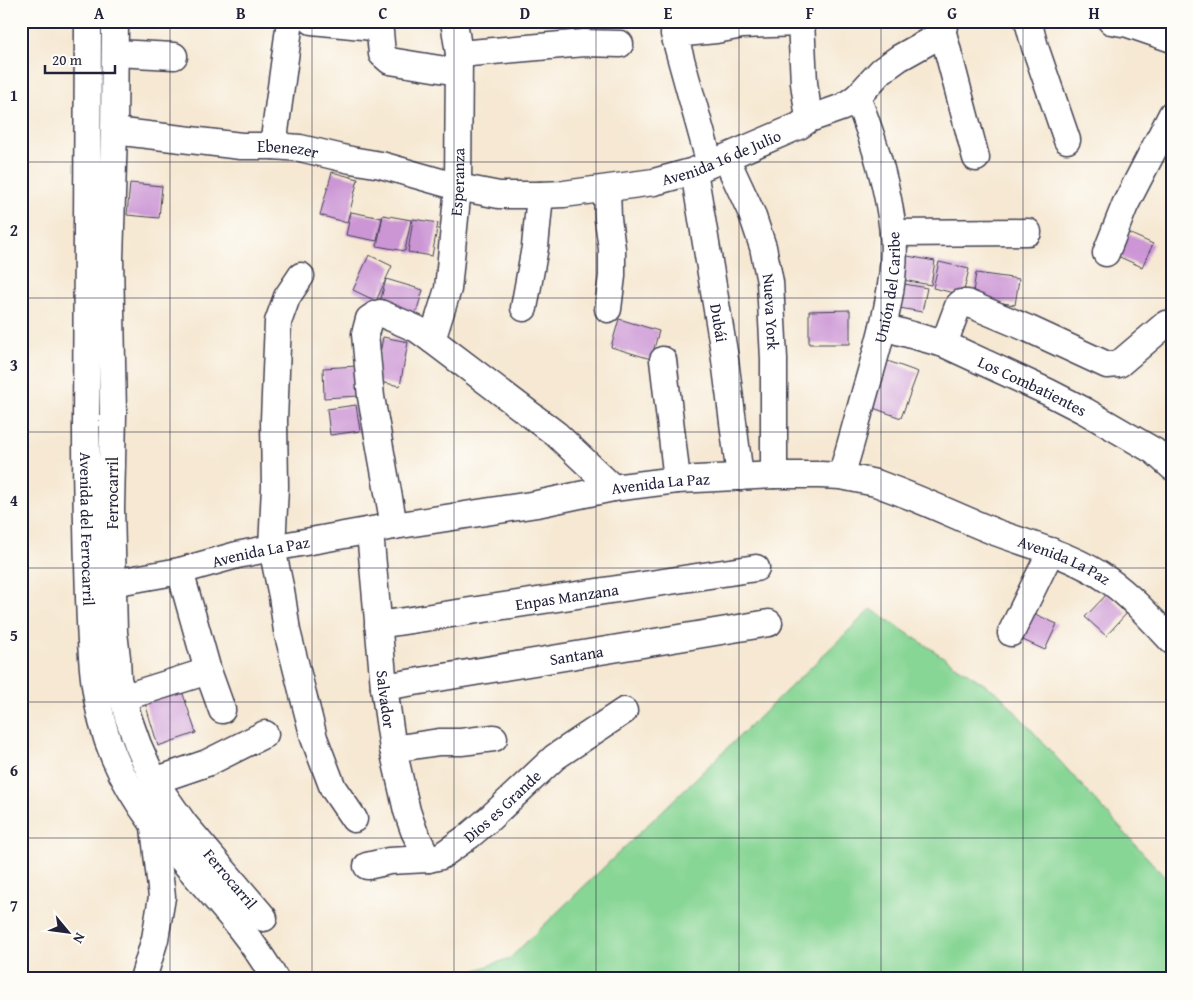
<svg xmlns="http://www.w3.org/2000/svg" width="1193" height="1000" viewBox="0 0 1193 1000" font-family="'Gentium Book Plus',serif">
  <rect width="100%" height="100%" fill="#fdfcf7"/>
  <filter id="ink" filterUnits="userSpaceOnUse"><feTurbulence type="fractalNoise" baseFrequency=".02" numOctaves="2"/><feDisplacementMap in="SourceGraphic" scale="10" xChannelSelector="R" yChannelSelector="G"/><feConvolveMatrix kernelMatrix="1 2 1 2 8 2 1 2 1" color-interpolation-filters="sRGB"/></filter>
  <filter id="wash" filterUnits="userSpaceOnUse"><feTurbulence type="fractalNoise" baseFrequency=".0096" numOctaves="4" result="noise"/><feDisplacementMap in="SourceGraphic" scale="20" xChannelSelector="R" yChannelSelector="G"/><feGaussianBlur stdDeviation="1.12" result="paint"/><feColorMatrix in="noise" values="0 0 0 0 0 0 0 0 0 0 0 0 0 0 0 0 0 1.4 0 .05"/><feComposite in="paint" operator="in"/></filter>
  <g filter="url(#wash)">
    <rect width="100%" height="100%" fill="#f6e8d2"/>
    <path fill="#88d695" stroke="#557c68" d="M871,609l128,85 173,191v94h-720l58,-21z"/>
    <g id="blocks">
      <path fill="#cc96d5" d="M332,172l26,7 -11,44 -27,-8z
        M130,183l32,3 -3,32 -32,-3z
        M351,212l31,6 -5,23 -31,-6z
        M383,215l28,5 -6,31 -28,-5z
        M413,219l25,4 -6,33 -24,-4z
        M1124,231l29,13 -11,23 -29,-13z
        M369,255l23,11 -16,35 -23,-11z
        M902,255l33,6 -4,24 -34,-6z
        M939,262l30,7 -6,26 -30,-7z
        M976,273l43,6 -4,26 -43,-7z
        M386,279l37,11 -8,26 -36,-10z
        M899,283l28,5 -5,24 -28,-5z
        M850,310v34h-41v-33z
        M619,319l40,12 -8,28 -40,-12z
        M383,337l25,5 -8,44 -25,-5z
        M882,359l36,13 -17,46 -36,-13z
        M357,366l2,30 -35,2 -1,-30z
        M356,405l4,26 -30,4 -3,-26z
        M1107,594l20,19 -21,23 -21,-19z
        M1026,610l31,14 -12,26 -31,-14z
        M182,691l14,42 -38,13 -13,-43z"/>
    </g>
  </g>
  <g filter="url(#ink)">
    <use href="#blocks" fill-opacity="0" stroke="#424052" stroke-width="1"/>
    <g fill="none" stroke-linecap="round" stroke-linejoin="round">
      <g stroke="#424052" stroke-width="29">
        <g id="minor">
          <path id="s1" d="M88,21c-1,136 -1,272 -2,408 0,56 1,112 3,168 2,54 3,109 25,160 37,87 115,141 161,222"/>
          <path id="s2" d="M115,21l-1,110 -4,128 3,155 -2,94 3,124 3,26 1,21 10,38 10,28 16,36 31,44 79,93"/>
          <path d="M312,21l61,6 7,5 2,22 8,7 68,11"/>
          <path d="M801,21l3,62 5,36"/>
          <path d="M942,21v8l34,129"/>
          <path d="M1028,21l7,26 32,93"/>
          <path d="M1111,21l17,3 44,15"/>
          <path d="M115,53l59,3"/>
          <path d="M459,54l125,-11 36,1"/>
          <path id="s3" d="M114,131l127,15h32l27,2 51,12 30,5 77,22 41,8h41l24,-1 90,-12 40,-11 105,-45 10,-7 34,-12 14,-10 24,-26 18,-13 34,-19 14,-18"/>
          <path d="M273,146l17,-125"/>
          <path id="s4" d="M726,158l26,56 11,33 7,35 4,77v116"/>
          <path d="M710,164l-36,-130 42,-4 26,-5 59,-2"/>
          <path id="s5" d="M694,171l30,181 16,125"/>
          <path d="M607,189l1,30 4,30v27l-4,33"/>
          <path d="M893,233l135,-1"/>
          <path d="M1106,253l19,-48 47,-91"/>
          <path d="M301,276l-14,21 -9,25 -4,98 1,67 -3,61 10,48 5,35 27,107 19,50 21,31"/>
          <path d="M524,308l11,-61 5,-52"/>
          <path id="s6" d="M883,327l61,17 104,48 37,19 69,40 18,16"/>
          <path id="s7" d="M432,340l16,-51 10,-102 1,-133 -5,-33"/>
          <path d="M944,344l14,-38 3,-3h6l62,26 78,36 12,-1 47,-40 6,1"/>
          <path d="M663,360l14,120"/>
          <path id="s8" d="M841,476c9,-28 16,-56 24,-84 14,-49 33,-109 28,-160 -5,-47 -19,-92 -36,-135"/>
          <path d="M394,526l-23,-129 -6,-63 4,-15 6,-4 5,-2 37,16 15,11 124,94 57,54"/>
          <path id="s9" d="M370,532l14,155 9,62 14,62 7,20 14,28"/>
          <path d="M180,571l28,100 14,39"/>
          <path id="s10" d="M112,583l68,-12 57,-16 35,-7 122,-22 143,-22 76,-16 64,-8 97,-5h46l21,1 35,7 13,5c36,13 71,30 106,44 38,14 79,24 113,48 24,17 44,40 64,61"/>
          <path id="s11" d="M378,625l378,-57"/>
          <path d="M1011,633l40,-82"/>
          <path id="s12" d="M384,687l385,-64"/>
          <path d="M122,698l86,-27"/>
          <path d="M393,749l46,-7h22l33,-4"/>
          <path d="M154,781l53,-18 58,-29"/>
          <path id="s13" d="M367,866l22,-5 39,-2 13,-3 28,-20 20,-17 66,-62 69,-46"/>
          <path d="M143,979l12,-40 7,-42 -8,-70"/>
        </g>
      </g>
      <use href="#minor" stroke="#fff" stroke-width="26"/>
      <path stroke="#22223b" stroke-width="4" d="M21,127l1,-106"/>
    </g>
  </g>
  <path fill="none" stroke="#22223b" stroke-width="1" stroke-opacity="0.55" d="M170,21v958M312,21v958M454,21v958M596,21v958M739,21v958M881,21v958M1023,21v958M21,162h1151M21,298h1151M21,432h1151M21,568h1151M21,702h1151M21,838h1151"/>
  <g text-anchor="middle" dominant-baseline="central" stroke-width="4" stroke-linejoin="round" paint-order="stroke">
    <g font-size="16" fill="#22223b" stroke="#fdfcf7">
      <text stroke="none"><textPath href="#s3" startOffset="175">Ebenezer</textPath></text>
      <text stroke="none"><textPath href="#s3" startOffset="619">Avenida 16 de Julio</textPath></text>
      <text stroke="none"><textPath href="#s7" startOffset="161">Esperanza</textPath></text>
      <text stroke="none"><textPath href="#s8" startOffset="195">Unión del Caribe</textPath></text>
      <text stroke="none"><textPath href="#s4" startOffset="162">Nueva York</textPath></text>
      <text stroke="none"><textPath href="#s5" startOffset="154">Dubái</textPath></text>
      <text stroke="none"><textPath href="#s6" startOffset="161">Los Combatientes</textPath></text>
      <text stroke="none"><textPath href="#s10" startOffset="558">Avenida La Paz</textPath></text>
      <text transform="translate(112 493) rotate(-90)">Ferrocarril</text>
      <text stroke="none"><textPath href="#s1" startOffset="508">Avenida del Ferrocarril</textPath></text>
      <text stroke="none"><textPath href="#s10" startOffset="152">Avenida La Paz</textPath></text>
      <text stroke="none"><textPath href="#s10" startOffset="978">Avenida La Paz</textPath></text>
      <text stroke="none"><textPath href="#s11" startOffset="191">Enpas Manzana</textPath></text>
      <text stroke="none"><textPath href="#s12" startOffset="195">Santana</textPath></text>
      <text stroke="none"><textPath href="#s9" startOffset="168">Salvador</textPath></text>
      <text stroke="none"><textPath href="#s13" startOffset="154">Dios es Grande</textPath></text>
      <text stroke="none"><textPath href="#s2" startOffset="891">Ferrocarril</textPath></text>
    </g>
  </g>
  <rect width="1193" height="1000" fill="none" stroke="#fdfcf7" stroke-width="55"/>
  <g transform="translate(68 932) rotate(119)" stroke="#fdfcf7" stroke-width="4" paint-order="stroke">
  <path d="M0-4L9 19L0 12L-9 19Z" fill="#22223b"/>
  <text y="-8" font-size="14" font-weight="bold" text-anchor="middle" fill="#22223b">N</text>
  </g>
  <path d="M45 65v8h70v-8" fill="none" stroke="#22223b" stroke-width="2.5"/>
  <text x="52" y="65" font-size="15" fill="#22223b" stroke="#fdfcf7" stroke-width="4" paint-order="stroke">20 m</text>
  <rect x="28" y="28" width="1138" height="944" fill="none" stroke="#22223b" stroke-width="2"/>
  <g font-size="16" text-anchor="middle" font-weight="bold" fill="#22223b">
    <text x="99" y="19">A</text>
    <text x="241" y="19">B</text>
    <text x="383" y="19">C</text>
    <text x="525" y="19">D</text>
    <text x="668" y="19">E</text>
    <text x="810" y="19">F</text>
    <text x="952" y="19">G</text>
    <text x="1094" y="19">H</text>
    <text x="14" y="101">1</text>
    <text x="14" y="236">2</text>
    <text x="14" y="371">3</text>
    <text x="14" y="506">4</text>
    <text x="14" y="641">5</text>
    <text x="14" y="776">6</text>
    <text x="14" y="911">7</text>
  </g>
</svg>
